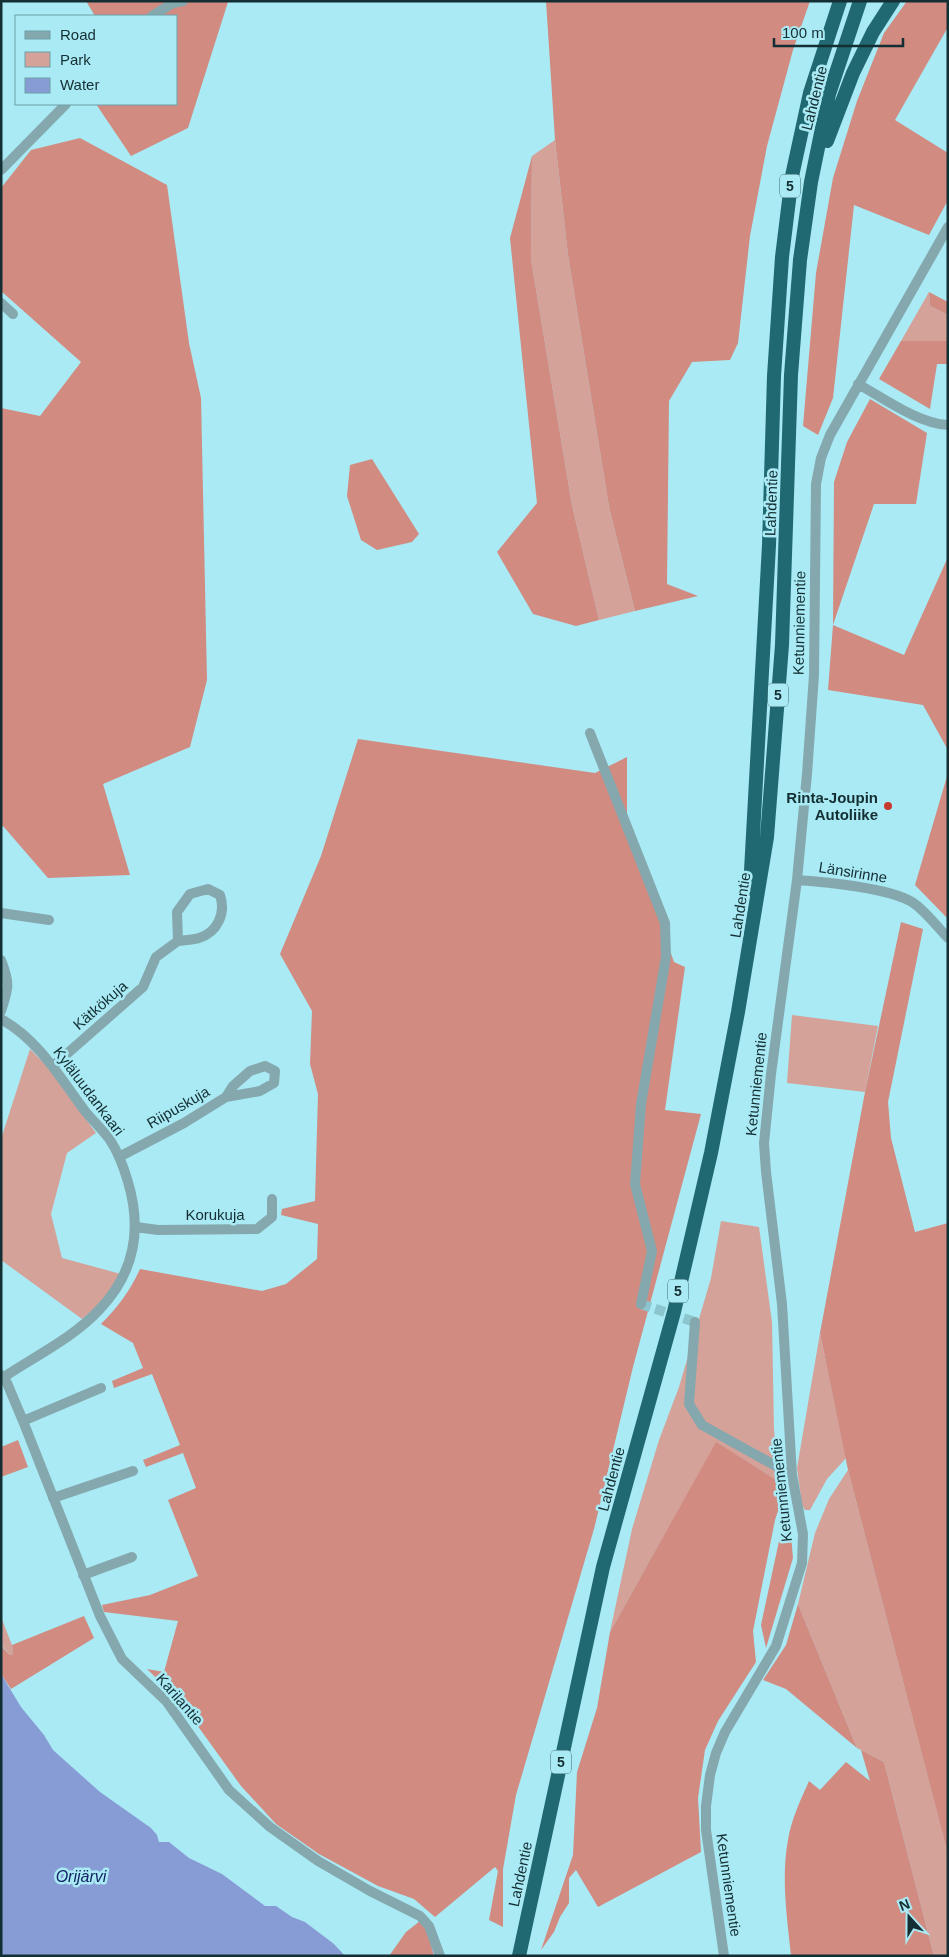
<svg xmlns="http://www.w3.org/2000/svg" width="949" height="1957" viewBox="0 0 949 1957" font-family="Arial,sans-serif">
  <rect width="100%" height="100%" fill="#a9eaf4"/>
  <path fill="#d5a29a" d="M555,140l13,115 41,252 26,104 -36,9 -27,-115 -41,-246 1,-103z
    M929,292l1,14 18,9v26h-47z
    M792,1015l86,11 -13,66 -78,-9z
    M30,1049l16,16 50,68 -29,20 -16,61 11,44 59,16 -19,28 -20,17 -81,-59v-121z
    M721,1221l38,6 13,95 2,106 4,53 -62,-38 -106,189 22,-103 27,-89 20,-53 32,-109z
    M820,1333l26,125 -19,21 -17,31h-5l-3,-5 -5,-37z
    M848,1470l100,383v103h-14l-50,-194 -27,-14 -59,-144 17,-71 14,-34z
    M1,1617l11,28 1,9 -3,1 -9,-10z"/>
  <path fill="#d18b81" d="M86,1h147l-5,1 -40,126 -57,28 -35,-52h80v-88h-81z
    M546,1h264l-17,49 -26,96 -17,90 -12,107 -8,17 -38,2 -23,39 -2,183 31,12 -63,15 -26,-104 -41,-252 -13,-115z
    M907,1h41v26l-53,93 53,33v47l-19,35 -75,-30 -21,193 -15,37 -15,-9 13,-153 17,-95 24,-77 27,-68z
    M80,138l87,47 22,158 12,55 6,282 -17,67 -87,37 27,91 -82,3 -45,-52h-2v-418l39,8 41,-54 -80,-71v-103l30,-38z
    M532,156l-1,103 41,246 27,115 -23,6 -43,-12 -36,-62 40,-49 -27,-265z
    M929,292l19,10v13l-18,-9z
    M901,341h47v23h-11l-7,45 -51,-30z
    M870,399l57,34 -11,71h-42l-41,121 71,30 44,-98v193l-25,-45 -95,-15 5,-65 1,-143 13,-40z
    M372,459l47,75 -7,8 -35,8 -16,-10 -14,-44 3,-31z
    M358,739l237,34 32,-16v69l47,136 11,5 -20,143 36,4 -68,253 -39,162 -78,266 -13,74v58l-14,-7 9,-49 -3,-4 -60,50 -21,-18 -36,-13 -59,-32 -43,-30 -35,-38 -62,-86 -32,-31 17,3 14,-51 -74,-9 -2,-7 48,-10 48,-19 -30,-76 28,-12 -13,-35 -37,14 -3,-7 37,-15 -28,-71 -38,14 -2,-7 31,-13 -10,-25 -32,-19c17,-17 29,-33 39,-55l122,22 24,-7 31,-25 1,-35 -37,-9 1,-6 33,-8 3,-107 -8,-30 2,-53 -32,-57 41,-98z
    M948,773v146l-33,-34z
    M901,922l22,7 -35,173 3,36 24,94 33,-9v631l-100,-384 -28,-137 45,-241z
    M18,1440l10,27 -27,10v-30z
    M716,1442l62,39 2,24 -5,15 -22,111 3,31 -38,59 -13,29 -7,48 3,54 -103,55 -22,-37 -7,8v25l-9,14 -6,15 -13,18 32,-95 4,-83 20,-64 13,-76z
    M784,1518l6,5 3,35 -27,90 -5,-23z
    M798,1604l59,144 -71,-59 -23,-9 23,-35z
    M84,1616l10,22 -83,51 -10,-15v-28l9,9 3,-1 -1,-9z
    M861,1750l23,12 50,194h-143c-4,-39 -10,-78 -3,-116 3,-20 13,-41 21,-59l11,9 26,-28 24,19z
    M420,1921l7,10 7,25h-45l17,-24z"/>
  <path fill="#879cd5" d="M1,1674l20,33 23,28 9,15 47,42 51,36 6,7 2,7h10l20,16 33,16 43,32h11l16,11 13,5 29,22 11,12h-344z"/>
  <g fill="none" stroke-linecap="round" stroke-linejoin="round">
    <path stroke="#8bc5cd" stroke-width="10" stroke-dasharray="10 5" stroke-linecap="butt" d="M641,1304l54,18"/>
    <path stroke="#85a8ae" stroke-width="10" d="M152,16l21,-13 10,-2
      M1,170l65,-66
      M1,303l12,11
      M858,384c25,14 61,40 90,41
      M590,733l75,190 1,34 -25,147 -6,80 17,67 -11,53
      M797,880c29,2 92,8 115,22 14,9 24,24 36,36
      M1,913l48,7
      M1,960c9,23 8,28 0,51
      M1,1019c38,21 59,59 84,92 8,10 18,19 25,29 8,12 14,28 18,42 14,47 7,90 -28,127 -27,29 -63,46 -96,68
      M53,1066l90,-79 13,-30 22,-16 -1,-29 13,-18 18,-5 12,6c6,18 -2,37 -21,43 -6,2 -14,2 -21,3
      M119,1157l65,-34 42,-26 7,-11 17,-15 15,-5 10,5 -1,12 -14,8 -34,6
      M136,1227l22,3 99,-1 15,-12v-18
      M695,1322l-6,82 13,21 90,50
      M1,1375l6,8 16,38 77,195 22,43 45,43 62,88 41,37 48,34 52,30 50,25 9,10 11,30
      M23,1421l78,-33
      M53,1498l80,-27
      M83,1575l49,-18
      M724,1956l-18,-126v-24l4,-31 6,-22 9,-21 51,-86 26,-83 1,-29 -11,-59 -10,-171 -16,-132 -2,-29 7,-69 26,-194 10,-106 7,-99 2,-191 5,-26 9,-23 118,-208"/>
    <path stroke="#206872" stroke-width="14" d="M827,141l26,-68 20,-41 20,-31
      M750,889l19,-344 5,-169 8,-119 10,-81 18,-83 30,-92
      M519,1956l84,-389 71,-255 37,-159 27,-141 29,-175 15,-192 9,-270 9,-115 11,-78 18,-88 31,-93"/>
  </g>
  <circle fill="#c6392f" stroke="#a9eaf4" stroke-width="2" cx="888" cy="806" r="5"/>
  <g text-anchor="middle" dominant-baseline="central" stroke-width="5" stroke-linejoin="round" paint-order="stroke">
    <g fill="#a9eaf4" stroke="#41676d" stroke-width="1">
      <rect x="780" y="174.5" width="20" height="23" rx="4"/>
      <rect x="768" y="683.5" width="20" height="23" rx="4"/>
      <rect x="668" y="1279.5" width="20" height="23" rx="4"/>
      <rect x="551" y="1750.5" width="20" height="23" rx="4"/>
    </g>
    <g font-size="14" font-weight="bold" fill="#142f33">
      <text x="790" y="186">5</text>
      <text x="778" y="695">5</text>
      <text x="678" y="1291">5</text>
      <text x="561" y="1762">5</text>
    </g>
    <g font-size="15" fill="#142f33" stroke="#a9eaf4">
      <text transform="translate(814 98) rotate(-76)">Lahdentie</text>
      <text transform="translate(771 503) rotate(-88)">Lahdentie</text>
      <text transform="translate(799 623) rotate(-89)">Ketunniementie</text>
      <text transform="translate(853 872) rotate(9)">Länsirinne</text>
      <text transform="translate(740 905) rotate(-81)">Lahdentie</text>
      <text transform="translate(100 1005) rotate(-41)">Kätkökuja</text>
      <text transform="translate(756 1084) rotate(-84)">Ketunniementie</text>
      <text transform="translate(89 1091) rotate(53)">Kyläluudankaari</text>
      <text transform="translate(178 1107) rotate(-30)">Riipuskuja</text>
      <text x="215" y="1214">Korukuja</text>
      <text transform="translate(611 1479) rotate(-75)">Lahdentie</text>
      <text transform="translate(781 1490) rotate(-96)">Ketunniementie</text>
      <text transform="translate(180 1699) rotate(49)">Karilantie</text>
      <text transform="translate(520 1874) rotate(-78)">Lahdentie</text>
      <text transform="translate(729 1885) rotate(82)">Ketunniementie</text>
    </g>
    <g font-size="15" font-weight="bold" fill="#142f33" stroke="#a9eaf4" text-anchor="end">
      <text x="878" y="797">Rinta-Joupin<tspan x="878" dy="17">Autoliike</tspan></text>
    </g>
    <g font-size="16" font-style="italic" fill="#142365" stroke="#a9eaf4">
      <text x="81" y="1876">Orijärvi</text>
    </g>
  </g>
  <rect width="949" height="1957" fill="none" stroke="#142f33" stroke-width="5"/>
  <rect x="15" y="15" width="162" height="90" fill="#a9eaf4" stroke="#6d9fa7"/>
  <rect x="25" y="31" width="25" height="8" fill="#85a8ae" stroke="#6d9fa7"/>
  <text x="60" y="40" font-size="15" fill="#142f33">Road</text>
  <rect x="25" y="52" width="25" height="15" fill="#d5a29a" stroke="#6d9fa7"/>
  <text x="60" y="65" font-size="15" fill="#142f33">Park</text>
  <rect x="25" y="78" width="25" height="15" fill="#879cd5" stroke="#6d9fa7"/>
  <text x="60" y="90" font-size="15" fill="#142f33">Water</text>
  <g transform="translate(909 1917) rotate(339)" stroke="#a9eaf4" stroke-width="4" paint-order="stroke">
  <path d="M0-4L9 19L0 12L-9 19Z" fill="#142f33"/>
  <text y="-8" font-size="14" font-weight="bold" text-anchor="middle" fill="#142f33">N</text>
  </g>
  <path d="M774 38v8h129v-8" fill="none" stroke="#142f33" stroke-width="2.5"/>
  <text x="782" y="38" font-size="15" fill="#142f33" stroke="#a9eaf4" stroke-width="4" paint-order="stroke">100 m</text>
</svg>
